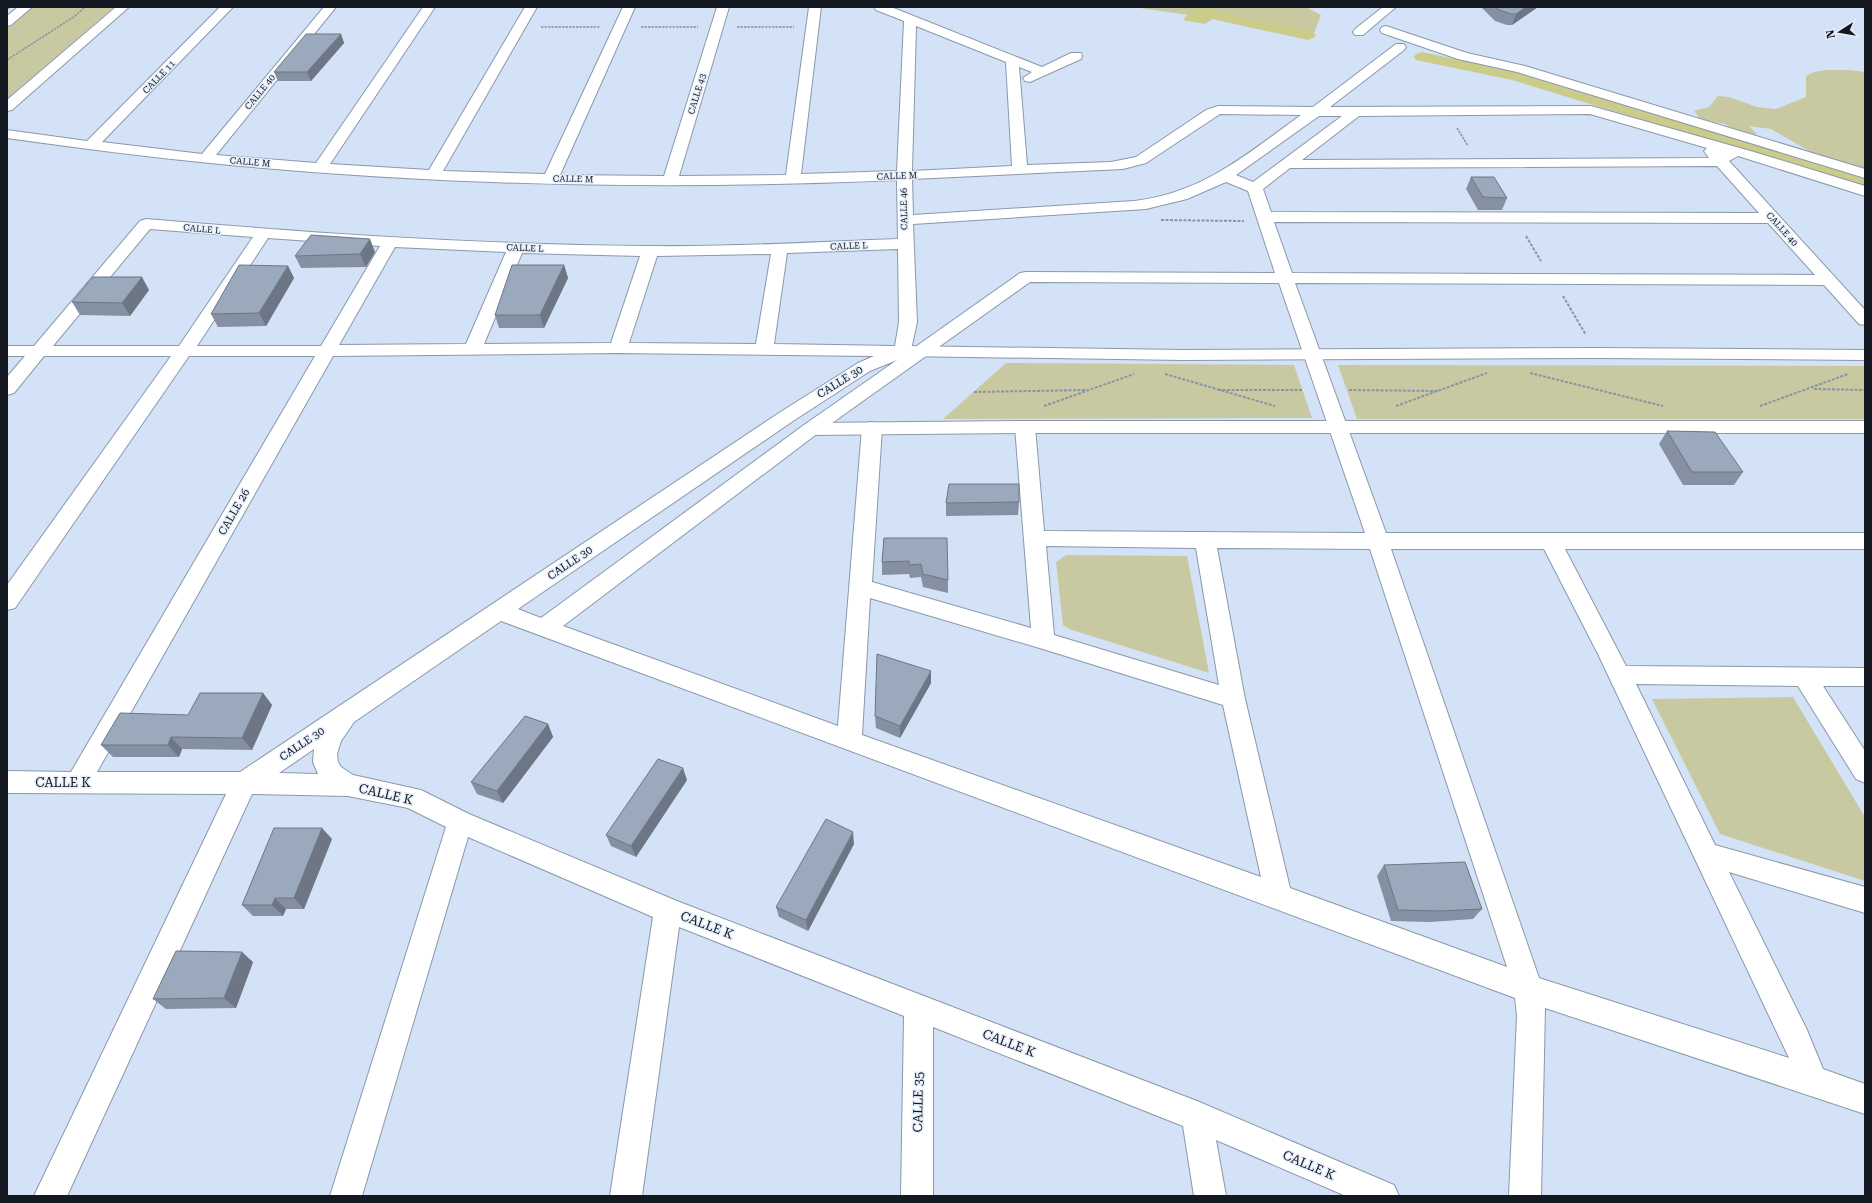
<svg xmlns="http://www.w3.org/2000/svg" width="1872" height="1203" viewBox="0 0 1872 1203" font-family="'Roboto Serif',serif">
  <rect width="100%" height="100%" fill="#d3e2f7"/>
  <path fill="#c9c9a1" d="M33,7h81l-107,92v-71z
    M1133,7h173l15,8 -7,18z
    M1827,70h22l16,2v111l-94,-54 -22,-3 8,8 -13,3 -19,-13 -24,-4 -7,-9 15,-4 9,-11 11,1 28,10 19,2 30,-12v-21l8,-4z
    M1006,363l288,2 18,53 -369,1z
    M1338,365l527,1v53h-508z
    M1066,555l121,1 22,117 -140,-44 -6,-4 -7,-63z
    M1793,697l72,120v64l-145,-47 -68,-135z"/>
  <path fill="#cccc8a" d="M1194,7h13l12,4 -2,5 -12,8 -22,-4z"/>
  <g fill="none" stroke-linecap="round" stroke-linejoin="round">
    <path fill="#cccc8a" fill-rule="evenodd" d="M1217,12l91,18 5,2 3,3 -3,3 -5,2 -96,-21 -2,-3 2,-3z
      M1422,52l99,21 344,103v12l-353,-108 -96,-20 -2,-3 2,-3z"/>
    <g stroke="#8a98ab" stroke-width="2">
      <path id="street" d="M18,7h14l-21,18 -4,1v-10z
        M116,7h13l-117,103 -5,1v-11z
        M220,7h13l-131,135 100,12 122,-147h12l-120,148 100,8 107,-156h12l-105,157 99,6 96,-163h12l-94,164 102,3 78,-167h12l-75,168 104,1 53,-169h12l-50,169 107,-1 23,-168h12l-20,167 96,-3 7,-150 -28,-11 -2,-3h17l151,60 29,-14h10l1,3 -1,3 -51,23 -5,-1 -2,-3 9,-6 -13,-5 8,98 84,-3 25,-5 70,-47 12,-4 95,1 83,-63h8l2,3 -2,3 -74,57 261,-1 163,46 111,34v10l-127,-40 -9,5 136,149v15l-6,-1 -35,-39 -529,-2 91,250h479v16h-300l61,117 239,2v18h-42l42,65v32l-9,-4 -58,-93 -162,-2 79,161 150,42v26l-136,-41 78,158 16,39 42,15v30l-320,-106 -4,188h-32l8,-180 -2,-18 -1014,-377 -147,101 -13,19 -4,13 1,8 3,5 12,8 68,15 48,24 208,87 520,200 197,84 5,11h-53l-130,-56 10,56h-32l-11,-70 -250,-99v169h-32l3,-180 -225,-89 -37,269h-32l43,-279 -185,-80 -106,359h-32l116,-369 -38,-19 -60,-12 -96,-2 -185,402h-33l192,-402 -219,-1v-22l64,1 244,-416h-126l-174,252 -8,2v-25l164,-229h-127l-30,37 -7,2v-18l18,-21h-18v-10h27l106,-125 6,-2c167,14 335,26 502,27 84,1 167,-4 250,-7l-1,-59c-225,10 -452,6 -677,-16 -71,-7 -142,-16 -213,-26v-8l80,11zM916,26l90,36 6,104 -100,5zM1220,114l81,1c-54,39 -98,78 -167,86l-221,14 -1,-36 211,-10 23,-6zM1590,114l117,34 -3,3 5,7 -407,2 57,-44zM1319,116h23l-89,66 -17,-7zM1717,166l42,47 -488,-1 -8,-23 27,-21zM1226,182l22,9 27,82 -249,-1 -6,1 -109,77 6,-28 -4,-98 233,-15 41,-10zM1274,222l494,1 47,52 -523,-2zM150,229l103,8 -74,109h-126zM268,238l112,8 -59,100h-124zM395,247l111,5 -40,92 -127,1zM898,249l1,73 -4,24 -121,-2 13,-91zM522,253l118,3 -29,87 -127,1zM771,254l-15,90 -127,-1 28,-87zM1030,282l249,1 86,250 -321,-2 -9,-104 -3,-4 -7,-2 -7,2 -3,4 16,201 -159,-46 10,-154 -3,-4 -7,-2 -7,2 -3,4 -24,298 -275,-100 255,-193zM618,353l256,3 -16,7 -79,50 -539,359h-143l236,-416zM897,360l-93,65 -263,193 -23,-9 275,-188 77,-50zM1046,546l150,2 23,137 -165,-50zM1217,548l153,1 137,418 -217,-79 -45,-189zM1391,549h153l54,105 191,404 -250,-80zM870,598l173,51 180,56 38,172 -399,-142zM314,749l-1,13 5,12 -39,-1z
        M1383,7h13l-33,28h-8l-2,-3 2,-3z
        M1386,26l81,27 58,13 340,103v9l-348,-106 -59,-13 -76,-26 -2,-3 2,-3z"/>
    </g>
    <g stroke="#8a98ab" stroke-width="2">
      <path id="secondary" d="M902,346l282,4 413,-2 268,2v10l-268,-2 -413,2 -282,-4 -6,-1 -3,-4 3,-4z
        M1025,421h840v12h-840l-214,2 -7,-2 -3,-4 3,-4 7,-2z"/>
    </g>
    <path stroke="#8994a4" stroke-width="1.5" stroke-dasharray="2.5 1" stroke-linecap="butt" d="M541,27h59
      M641,27h57
      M737,27h57
      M7,60l68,-44 10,-9
      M1457,128l11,18"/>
    <path stroke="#8994a4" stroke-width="2" stroke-dasharray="3 1.5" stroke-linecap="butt" d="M1161,220l83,1
      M1526,236l15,25
      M1563,296l23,39
      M1530,373l133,33
      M1165,374l110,32
      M1814,389l51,1
      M1218,390h84
      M1349,390l90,1
      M974,392l113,-2
      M1044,406l90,-32
      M1396,406l91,-33
      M1760,406l88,-32"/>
    <use href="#street" fill="#fff" fill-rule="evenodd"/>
    <use href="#secondary" fill="#fff" fill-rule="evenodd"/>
  </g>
  <path fill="#8591a3" d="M1481,7h57l-26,18h-5l-12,-4z
    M341,34l3,9 -33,38h-33l-4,-9z
    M1471,177l36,21 -5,12h-24l-12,-21z
    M375,252l-9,15 -65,1 -6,-12z
    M564,265l4,13 -24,50h-45l-4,-13z
    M288,266l6,12 -28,48 -48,1 -7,-13z
    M149,290l-19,26 -50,-1 -8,-13z
    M1667,431l76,41 -9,13h-51l-24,-41z
    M1019,502l-1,13 -72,1v-13z
    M884,538l64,42v13l-25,-6 -2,-10 -11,1 -1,-4 -27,1v-13z
    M931,683l-31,55 -24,-10 -1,-12z
    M263,693l9,12 -20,45 -70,-1 -3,8h-66l-12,-12 87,-30z
    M548,724l5,13 -50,66 -26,-9 -6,-12z
    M687,780l-51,77 -25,-11 -5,-11z
    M332,839l-28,70h-18l-3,7h-30l-11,-11z
    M854,844l-46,87 -29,-14 -3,-10z
    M1384,865l98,44 -9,10 -42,3 -40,-1 -14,-45z
    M253,962l-17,46 -70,1 -13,-10z"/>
  <path fill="#6c7684" d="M7,7h4l-4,3z
    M1526,7h12l-26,18 4,-11z
    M341,34l3,9 -33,38 -4,-9z
    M370,239l5,13 -9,15 -6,-13z
    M564,265l4,13 -24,50 -4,-13z
    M288,266l6,12 -28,48 -7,-13z
    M142,277l7,13 -19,26 -8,-13z
    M931,671v12l-31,55v-12z
    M263,693l9,12 -20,45 -10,-12z
    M548,724l5,13 -50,66 -6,-12z
    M171,737l11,12 -3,8 -11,-12z
    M683,768l4,12 -51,77 -5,-11z
    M322,828l10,11 -28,70 -10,-11z
    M853,832l1,12 -46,87 -2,-11z
    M275,898l11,11 -3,7 -11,-11z
    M242,952l11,10 -17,46 -12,-10z"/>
  <path fill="#9ba9bd" stroke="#6c7684" d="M1496,7h30l-10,7h-5l-12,-4z
    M306,34h35l-34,38h-33z
    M1471,177h23l13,21 -24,-1z
    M311,235l59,4 -10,15 -65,2z
    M239,265l49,1 -29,47 -48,1z
    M512,265h52l-24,50h-45z
    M93,277h49l-20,26 -50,-1z
    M1667,431l48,1 28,40h-51z
    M949,484h70v18l-73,1z
    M884,538h63l1,42 -25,-6 -2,-10 -12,1v-4l-27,1z
    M877,654l54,17 -31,55 -25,-10z
    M200,693h63l-21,45 -71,-1 -3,8h-67l19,-32 68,2z
    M525,716l23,8 -51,67 -26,-9z
    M658,759l25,9 -52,78 -25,-11z
    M826,819l27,13 -47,88 -30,-13z
    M274,828h48l-28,70h-19l-3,7h-30z
    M1465,862l17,47 -43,2 -41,-1 -14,-45z
    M176,951l66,1 -18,46 -71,1z"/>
  <g text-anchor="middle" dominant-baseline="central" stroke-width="3" stroke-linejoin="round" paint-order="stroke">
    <g font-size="9" fill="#141921" stroke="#e6effb">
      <text transform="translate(159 77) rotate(-46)">CALLE 11</text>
      <text transform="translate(260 92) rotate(-51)">CALLE 40</text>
      <text transform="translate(697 94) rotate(-73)">CALLE 43</text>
      <text transform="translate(250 162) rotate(5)">CALLE M</text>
      <text transform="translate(897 176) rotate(-2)">CALLE M</text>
      <text transform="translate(573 179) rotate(1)">CALLE M</text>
      <text transform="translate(904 209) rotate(-91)">CALLE 46</text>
      <text transform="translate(202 229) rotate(5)">CALLE L</text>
      <text transform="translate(1782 229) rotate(48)">CALLE 40</text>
      <text transform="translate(849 246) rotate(-2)">CALLE L</text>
      <text transform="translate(525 248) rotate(2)">CALLE L</text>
    </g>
    <g font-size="11" fill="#141921" stroke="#e6effb">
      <text transform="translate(840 382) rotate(-32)">CALLE 30</text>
      <text transform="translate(234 512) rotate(-60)">CALLE 26</text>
      <text transform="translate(570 563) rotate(-34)">CALLE 30</text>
      <text transform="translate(302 744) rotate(-34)">CALLE 30</text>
    </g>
    <g font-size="13" fill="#141921" stroke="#e6effb">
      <text x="63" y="782">CALLE K</text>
      <text transform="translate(386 794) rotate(13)">CALLE K</text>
      <text transform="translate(707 925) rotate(21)">CALLE K</text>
      <text transform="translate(1009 1043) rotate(21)">CALLE K</text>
      <text transform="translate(918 1102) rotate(-89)">CALLE 35</text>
      <text transform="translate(1309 1165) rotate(23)">CALLE K</text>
    </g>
  </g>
  <rect width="1872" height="1203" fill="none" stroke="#141921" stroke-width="16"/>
  <g transform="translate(1840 32) rotate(258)" stroke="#e6effb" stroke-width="3" paint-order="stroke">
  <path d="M0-3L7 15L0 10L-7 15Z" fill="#141921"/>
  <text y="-6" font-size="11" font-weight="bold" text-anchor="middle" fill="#141921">N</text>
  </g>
</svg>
